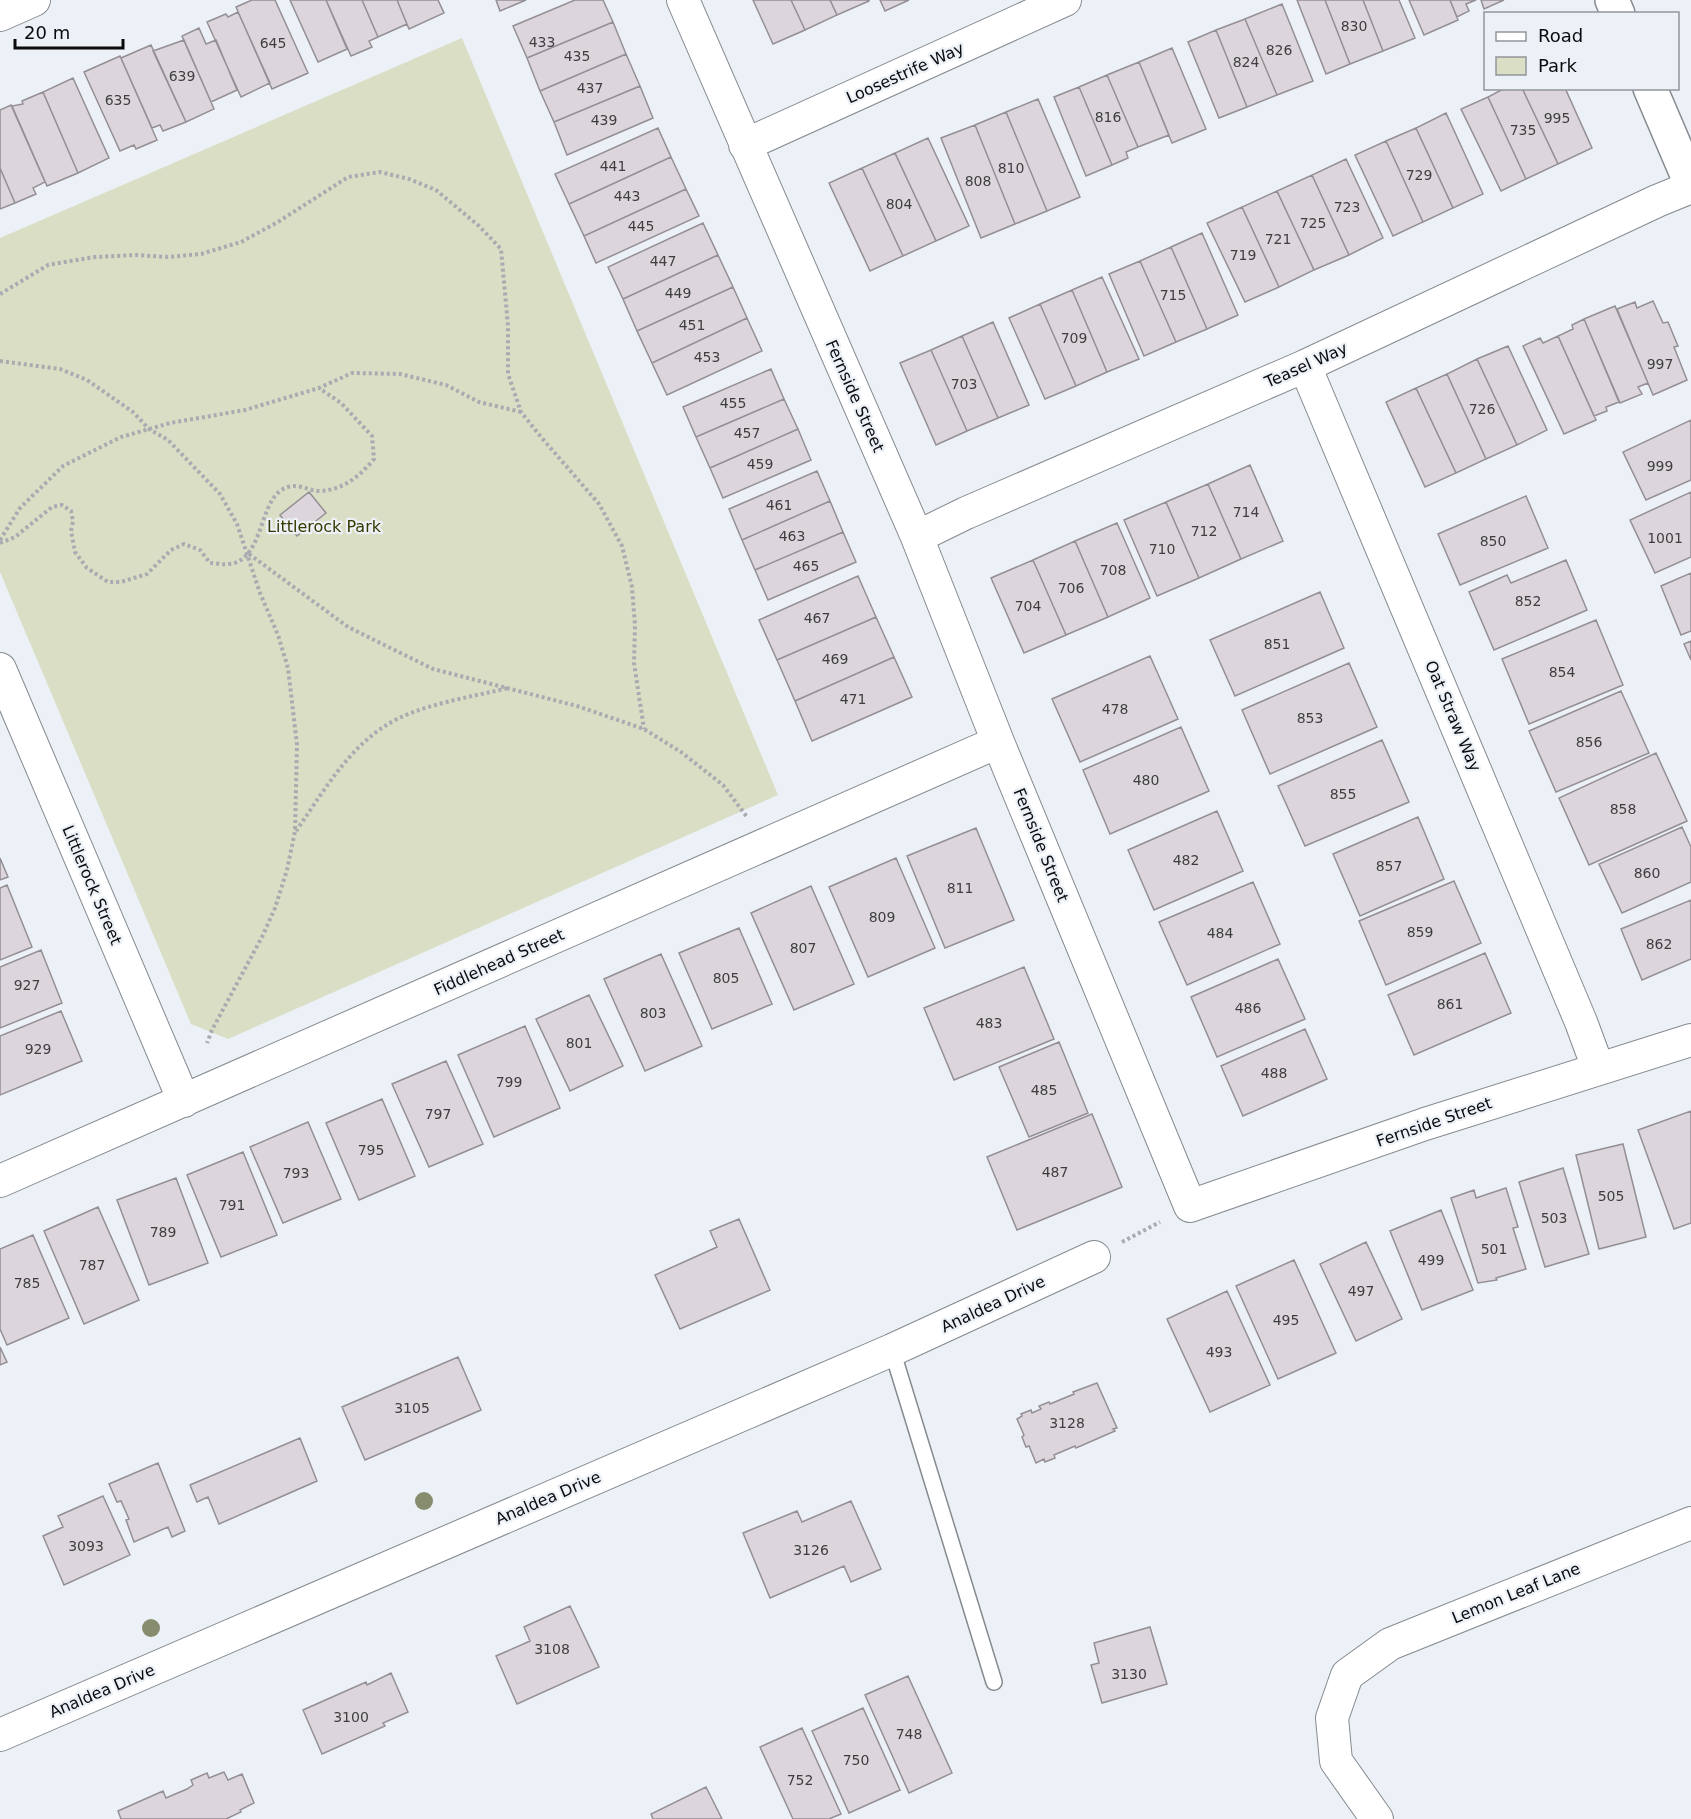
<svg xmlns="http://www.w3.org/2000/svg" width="1691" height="1819" viewBox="0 0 1691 1819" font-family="'DejaVu Sans',sans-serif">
  <rect width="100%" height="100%" fill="#ecf1f7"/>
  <path fill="#dadec5" d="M462,38l316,757 -550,244 -37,-15 -191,-452v-334z"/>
  <path fill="#dcd6dc" stroke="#948f94" stroke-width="1.5" d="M252,0h23l33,73 -36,16 -36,-82z
    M290,0h36l21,49 -29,13z
    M326,0h36l16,37 -9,4 3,6 -21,9z
    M362,0h35l10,24 -29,13z
    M397,0h41l6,13 -35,16z
    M496,0h30l-26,11z
    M575,0h28l10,22 -86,36 -14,-32z
    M753,0h38l14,30 -32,14z
    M791,0h39l7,15 -32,15z
    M830,0h39v1l-32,14z
    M880,0h29l-24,11z
    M1297,0h28l25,64 -24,10z
    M1325,0h38l20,51 -33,13z
    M1363,0h36l16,38 -32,13z
    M1409,0h41l8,20 -34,15z
    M1450,0h26l-10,4 3,7 -12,6z
    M1481,0h23l-20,9z
    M1282,4l31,77 -36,14 -32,-76z
    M238,12l32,71 -29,14 -34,-75 19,-8 2,3z
    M1245,19l32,76 -30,12 -31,-77z
    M613,22l13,32 -86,37 -13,-33z
    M199,28l7,16 10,-4 21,50 -26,12 -29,-66z
    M1216,30l31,77 -28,11 -31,-76z
    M184,40l30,69 -28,13 -33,-71z
    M151,45l35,77 -23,9 -3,-6 -8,3 -31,-70z
    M1172,48l34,81 -34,14 -33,-81z
    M626,54l14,32 -86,36 -14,-31z
    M120,56l37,84 -21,9 -2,-4 -14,6 -36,-79z
    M1139,62l30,73 -31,12 -31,-72z
    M1107,75l31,72 -12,5 2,6 -16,7 -33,-78z
    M73,78l36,80 -31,15 -35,-81z
    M640,86l13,32 -86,37 -13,-33z
    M1079,87l33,78 -26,11 -32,-79z
    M1505,88h17l36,76 -32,15 -38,-82z
    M1522,88h43l27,60 -34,16z
    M43,92l35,81 -31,13 -35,-80 11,-2 -1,-3z
    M1488,97l38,82 -25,12 -40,-82z
    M1038,99l42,98 -33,14 -41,-99z
    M11,105l34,77 -12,6 3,6 -21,9 -15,-35v-58z
    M1006,112l41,99 -32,13 -40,-99z
    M1446,113l37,81 -30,14 -37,-80z
    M975,125l40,99 -34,14 -40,-100z
    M658,128l13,29 -102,47 -14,-30z
    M1416,128l37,80 -30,14 -37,-81z
    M928,138l41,88 -33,15 -41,-88z
    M1386,141l37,81 -30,14 -38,-81z
    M895,153l41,88 -33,15 -41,-88z
    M671,157l15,32 -102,47 -15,-32z
    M1346,159l37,79 -34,17 -37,-80z
    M0,168l15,35 -15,6z
    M862,168l41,88 -33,15 -41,-88z
    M1312,175l37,80 -35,15 -37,-79z
    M686,189l13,27 -103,47 -12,-27z
    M1277,191l37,79 -35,17 -37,-80z
    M1242,207l37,80 -34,15 -38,-79z
    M703,223l15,32 -95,44 -15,-32z
    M1202,233l36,82 -31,14 -36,-82z
    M1171,247l36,82 -31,13 -36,-81z
    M718,255l15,32 -96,44 -14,-32z
    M1140,261l36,81 -32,14 -35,-82z
    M1102,277l37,82 -32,13 -35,-82z
    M733,287l14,31 -95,45 -15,-32z
    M1072,290l35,82 -31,14 -36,-82z
    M1653,301l10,22 5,-1 10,24 -4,1 13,33 -34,15 -36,-86 18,-7 2,6z
    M1040,304l36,82 -31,13 -36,-81z
    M1615,306l33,77 -10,4 4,7 -22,9 -36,-84z
    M747,318l15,33 -95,44 -15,-32z
    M1584,319l35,83 -13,5 1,4 -13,5 -36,-80 15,-7 -1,-4z
    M993,322l36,83 -31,13 -36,-82z
    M962,336l36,82 -31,13 -36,-81z
    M1558,336l38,84 -32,14 -41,-88 17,-8 3,5z
    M1508,346l39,84 -30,15 -40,-86z
    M931,350l36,81 -31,14 -36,-82z
    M1477,359l40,86 -31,14 -39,-85z
    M771,369l13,30 -88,38 -13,-30z
    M1447,374l39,85 -30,14 -40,-85z
    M1416,388l40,85 -31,14 -39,-85z
    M784,399l14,30 -88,39 -14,-31z
    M1691,420v60l-45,20 -23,-48z
    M798,429l13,31 -88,38 -13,-30z
    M1250,465l33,76 -42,18 -33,-75z
    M817,471l13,30 -88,39 -13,-31z
    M1208,484l33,75 -42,19 -33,-76z
    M309,492l17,21 -29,23 -17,-21z
    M1691,492v65l-36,16 -25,-53z
    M1526,496l22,52 -88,37 -22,-51z
    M830,501l13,31 -88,38 -13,-30z
    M1166,502l33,76 -42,18 -33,-76z
    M1117,523l33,75 -42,19 -33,-76z
    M843,532l13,30 -88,38 -13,-30z
    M1075,541l33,76 -42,18 -33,-75z
    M1033,560l33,75 -42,18 -33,-75z
    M1566,560l21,50 -93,40 -25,-58 38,-17 4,8z
    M1691,573v58l-10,4 -20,-49z
    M858,576l18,41 -99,43 -18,-40z
    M1320,592l24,56 -109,48 -25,-56z
    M876,617l18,40 -99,44 -18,-41z
    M1596,620l27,65 -94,39 -27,-65z
    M1691,641v19l-7,-16z
    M1150,656l28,63 -98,43 -28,-63z
    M894,657l18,40 -100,44 -17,-40z
    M1349,663l28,64 -107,47 -28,-64z
    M1621,691l28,62 -93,39 -27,-61z
    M1181,727l28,64 -99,43 -27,-64z
    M1382,740l27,62 -104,44 -27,-60z
    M1656,753l31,68 -98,44 -30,-67z
    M1217,811l26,60 -89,39 -26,-60z
    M1418,817l26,62 -84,37 -27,-62z
    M1682,827l9,20v35l-69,31 -23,-49z
    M976,828l38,92 -69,28 -38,-92z
    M0,858l8,19 -8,3z
    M896,858l39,90 -67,29 -39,-90z
    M1454,881l27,62 -95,42 -27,-64z
    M1253,882l27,62 -93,41 -28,-63z
    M7,885l25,62 -32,13v-72z
    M811,886l43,98 -60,26 -43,-97z
    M1691,900v59l-49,21 -21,-51z
    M739,928l33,76 -60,25 -33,-76z
    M41,950l21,53 -62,25v-61z
    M1485,953l26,60 -97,42 -26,-60z
    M661,954l41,92 -57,25 -41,-92z
    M1278,959l27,60 -88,38 -26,-60z
    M1024,967l30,72 -100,41 -30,-72z
    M589,995l34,71 -53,25 -34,-72z
    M61,1011l21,50 -82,34v-59z
    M525,1026l35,82 -66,29 -36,-82z
    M1305,1029l22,50 -84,37 -22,-50z
    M1059,1042l29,71 -59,24 -30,-70z
    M446,1061l37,83 -54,23 -37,-83z
    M382,1099l33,77 -56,24 -33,-77z
    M1691,1111v112l-17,6 -36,-99z
    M1092,1114l30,73 -105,43 -30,-73z
    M308,1122l33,77 -58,24 -33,-76z
    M1623,1144l23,93 -47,12 -23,-94z
    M243,1152l34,83 -56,22 -34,-82z
    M1563,1168l26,86 -44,13 -26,-85z
    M176,1178l32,85 -59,22 -32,-85z
    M1506,1188l12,39 -5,1 13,41 -30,9 1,2 -19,3 -27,-85 23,-8 2,8z
    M98,1207l41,93 -55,24 -40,-93z
    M1441,1210l32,80 -51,20 -32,-79z
    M739,1219l31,71 -90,39 -25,-54 62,-28 -7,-16z
    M33,1235l36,83 -62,27 -7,-16v-80z
    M1366,1242l36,77 -46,22 -36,-77z
    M1294,1260l42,93 -58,26 -42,-93z
    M1227,1291l43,94 -60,27 -43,-93z
    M0,1347l7,15 -7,3z
    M458,1357l23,53 -116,50 -23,-53z
    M1097,1383l20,45 -4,1 2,2 -39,17 -1,-2 -21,9 1,3 -10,4 -1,-3 -8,4 -7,-17 -3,1 -4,-10 2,-2 -7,-16 5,-3 -1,-2 10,-4 1,3 9,-4 -2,-3 10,-4 1,2 24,-10 -1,-2z
    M300,1438l17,43 -98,43 -11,-27 -11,5 -7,-17z
    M158,1463l27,68 -13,6 -4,-10 -34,15 -8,-22 3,-1 -8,-18 -4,1 -8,-18z
    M103,1496l27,59 -66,30 -21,-49 20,-9 -5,-11z
    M851,1501l30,68 -30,13 -7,-16 -74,32 -27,-65 54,-22 5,11z
    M570,1606l29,61 -82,37 -21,-48 34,-15 -6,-14z
    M1150,1627l17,57 -65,19 -11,-38 8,-2 -5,-20z
    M391,1673l17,39 -25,11 2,3 -63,28 -19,-44 63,-28 1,3z
    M908,1676l44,97 -43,20 -44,-98z
    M863,1708l37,82 -51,23 -37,-82z
    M802,1728l39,86 -12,5h-36l-33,-72z
    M224,1772l4,8 14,-6 12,29 -14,7 1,2 -15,7h-105l-3,-8 45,-20 3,7 21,-9 6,-4 -2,-5 16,-7 2,5z
    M706,1787l16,32h-69l-2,-5z"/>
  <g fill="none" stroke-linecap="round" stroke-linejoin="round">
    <g stroke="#858a8f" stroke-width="18">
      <path id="service" d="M892,1350l102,332"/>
    </g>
    <g stroke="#858a8f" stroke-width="34">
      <path id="minor" d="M683,0l234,537 81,205 192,464 235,-82 266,-84
        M0,15l34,-15
        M745,145l320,-145
        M1305,366l276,656 17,46
        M917,537l49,-24 339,-147 352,-165 34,-14
        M0,669l184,432
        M0,1181l998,-439
        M0,1735l892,-385 202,-93
        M1377,1819l-41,-58 -4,-43 15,-43 43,-31 301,-121"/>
    </g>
    <g stroke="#858a8f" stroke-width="36">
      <path id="tertiary" d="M1612,0l6,14
        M1650,88l41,96"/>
    </g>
    <path stroke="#a8abb0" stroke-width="4" stroke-dasharray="3 3" stroke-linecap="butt" d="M0,294l48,-29 47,-8 41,-2 32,2 33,-3 40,-12 37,-20 70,-45 32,-5 29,7 27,11 43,36 22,23 7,77v48l13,38 20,25 58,67 23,42 10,41 3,38 -1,38 10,66
      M0,361l60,8 27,11 46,32 16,17 19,11 52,54 17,30 23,69 18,42 10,33 9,77 -2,86 -8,39 -12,38 -12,27 -51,95 -5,13
      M0,540l20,-32 43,-42 58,-29 49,-14 75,-13 74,-22 33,-15 48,1 46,11 33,17 42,10
      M0,543l15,-6 37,-30 10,-2 9,6 2,10 -2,10 4,21 12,16 21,14h13l26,-8 24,-24 13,-6 16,6 10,13c6,0 13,2 19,1 33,-3 30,-57 51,-73 15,-11 27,0 40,0 23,-1 40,-15 54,-32l-2,-23 -31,-33 -22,-15
      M249,554l99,73 85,42 144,37 67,23 37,23 42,33 24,32
      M296,831c26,-37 50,-80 89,-105 31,-21 87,-29 123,-38
      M1122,1242l38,-20"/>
    <use href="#service" stroke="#fff" stroke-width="15"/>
    <use href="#minor" stroke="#fff" stroke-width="32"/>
    <use href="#tertiary" stroke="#fff" stroke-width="33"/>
  </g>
  <g fill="#878c6f">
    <circle cx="424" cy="1501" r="9"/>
    <circle cx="151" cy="1628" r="9"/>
  </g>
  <g text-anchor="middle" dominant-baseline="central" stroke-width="4.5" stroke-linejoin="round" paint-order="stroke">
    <g font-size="14" fill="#3e3e41">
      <text x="1354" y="26">830</text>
      <text x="542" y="42">433</text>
      <text x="273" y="43">645</text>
      <text x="1279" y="50">826</text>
      <text x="577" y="56">435</text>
      <text x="1246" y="62">824</text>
      <text x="182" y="76">639</text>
      <text x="590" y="88">437</text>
      <text x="118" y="100">635</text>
      <text x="1108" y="117">816</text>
      <text x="1557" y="118">995</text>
      <text x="604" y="120">439</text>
      <text x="1523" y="130">735</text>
      <text x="613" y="166">441</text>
      <text x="1011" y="168">810</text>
      <text x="1419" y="175">729</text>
      <text x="978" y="181">808</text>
      <text x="627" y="196">443</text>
      <text x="899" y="204">804</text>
      <text x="1347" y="207">723</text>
      <text x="1313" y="223">725</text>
      <text x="641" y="226">445</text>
      <text x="1278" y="239">721</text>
      <text x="1243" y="255">719</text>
      <text x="663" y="261">447</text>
      <text x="678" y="293">449</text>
      <text x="1173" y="295">715</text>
      <text x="692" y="325">451</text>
      <text x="1074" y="338">709</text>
      <text x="707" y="357">453</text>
      <text x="1660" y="364">997</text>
      <text x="964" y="384">703</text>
      <text x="733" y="403">455</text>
      <text x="1482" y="409">726</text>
      <text x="747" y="433">457</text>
      <text x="760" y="464">459</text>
      <text x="1660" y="466">999</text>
      <text x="779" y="505">461</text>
      <text x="1246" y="512">714</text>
      <text x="1204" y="531">712</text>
      <text x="792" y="536">463</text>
      <text x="1665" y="538">1001</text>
      <text x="1493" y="541">850</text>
      <text x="1162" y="549">710</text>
      <text x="806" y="566">465</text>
      <text x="1113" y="570">708</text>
      <text x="1071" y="588">706</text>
      <text x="1528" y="601">852</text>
      <text x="1028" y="606">704</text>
      <text x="817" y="618">467</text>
      <text x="1277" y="644">851</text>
      <text x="835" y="659">469</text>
      <text x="1562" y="672">854</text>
      <text x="853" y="699">471</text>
      <text x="1115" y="709">478</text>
      <text x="1310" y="718">853</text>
      <text x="1589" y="742">856</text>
      <text x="1146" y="780">480</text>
      <text x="1343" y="794">855</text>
      <text x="1623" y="809">858</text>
      <text x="1186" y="860">482</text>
      <text x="1389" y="866">857</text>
      <text x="1647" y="873">860</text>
      <text x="960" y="888">811</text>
      <text x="882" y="917">809</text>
      <text x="1420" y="932">859</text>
      <text x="1220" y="933">484</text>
      <text x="1659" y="944">862</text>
      <text x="803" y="948">807</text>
      <text x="726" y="978">805</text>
      <text x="27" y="985">927</text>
      <text x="1450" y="1004">861</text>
      <text x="1248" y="1008">486</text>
      <text x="653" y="1013">803</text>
      <text x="989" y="1023">483</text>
      <text x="579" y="1043">801</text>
      <text x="38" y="1049">929</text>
      <text x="1274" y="1073">488</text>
      <text x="509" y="1082">799</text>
      <text x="1044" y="1090">485</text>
      <text x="438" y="1114">797</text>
      <text x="371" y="1150">795</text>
      <text x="1055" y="1172">487</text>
      <text x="296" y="1173">793</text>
      <text x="1611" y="1196">505</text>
      <text x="232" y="1205">791</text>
      <text x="1554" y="1218">503</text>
      <text x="163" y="1232">789</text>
      <text x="1494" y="1249">501</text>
      <text x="1431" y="1260">499</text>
      <text x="92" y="1265">787</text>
      <text x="27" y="1283">785</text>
      <text x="1361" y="1291">497</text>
      <text x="1286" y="1320">495</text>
      <text x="1219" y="1352">493</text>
      <text x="412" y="1408">3105</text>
      <text x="1067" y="1423">3128</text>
      <text x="86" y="1546">3093</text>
      <text x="811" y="1550">3126</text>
      <text x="552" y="1649">3108</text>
      <text x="1129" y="1674">3130</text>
      <text x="351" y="1717">3100</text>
      <text x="909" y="1734">748</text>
      <text x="856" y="1760">750</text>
      <text x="800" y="1780">752</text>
    </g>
    <g font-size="16" fill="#0a0b0d" stroke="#ecf1f7">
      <text transform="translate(905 73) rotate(-24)">Loosestrife Way</text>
      <text transform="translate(1306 365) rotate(-24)">Teasel Way</text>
      <text transform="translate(855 396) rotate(66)">Fernside Street</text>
      <text transform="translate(1453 716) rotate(67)">Oat Straw Way</text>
      <text transform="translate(1041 845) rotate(68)">Fernside Street</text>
      <text transform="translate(92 885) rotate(67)">Littlerock Street</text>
      <text transform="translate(499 962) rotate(-24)">Fiddlehead Street</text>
      <text transform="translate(1434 1122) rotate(-19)">Fernside Street</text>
      <text transform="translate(993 1304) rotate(-25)">Analdea Drive</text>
      <text transform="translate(548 1498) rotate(-23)">Analdea Drive</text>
      <text transform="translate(1516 1593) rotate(-22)">Lemon Leaf Lane</text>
      <text transform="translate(102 1691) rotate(-23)">Analdea Drive</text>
    </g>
    <g font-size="16" fill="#353900" stroke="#ecf1f7">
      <text x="324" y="526">Littlerock Park</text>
    </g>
  </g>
  <rect x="1484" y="12" width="195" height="78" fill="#ecf1f7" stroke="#929599" stroke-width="1.5"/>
  <rect x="1496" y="32" width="30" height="9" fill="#ffffff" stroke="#929599" stroke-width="1.5"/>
  <text x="1538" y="42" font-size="18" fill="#0a0b0d">Road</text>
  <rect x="1496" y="57" width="30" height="18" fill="#dadec5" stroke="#929599" stroke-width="1.5"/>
  <text x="1538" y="72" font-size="18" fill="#0a0b0d">Park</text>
  <path d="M15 39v9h108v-9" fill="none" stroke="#0a0b0d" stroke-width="3"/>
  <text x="24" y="39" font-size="18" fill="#0a0b0d" stroke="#ecf1f7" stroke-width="4.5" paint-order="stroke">20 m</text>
</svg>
